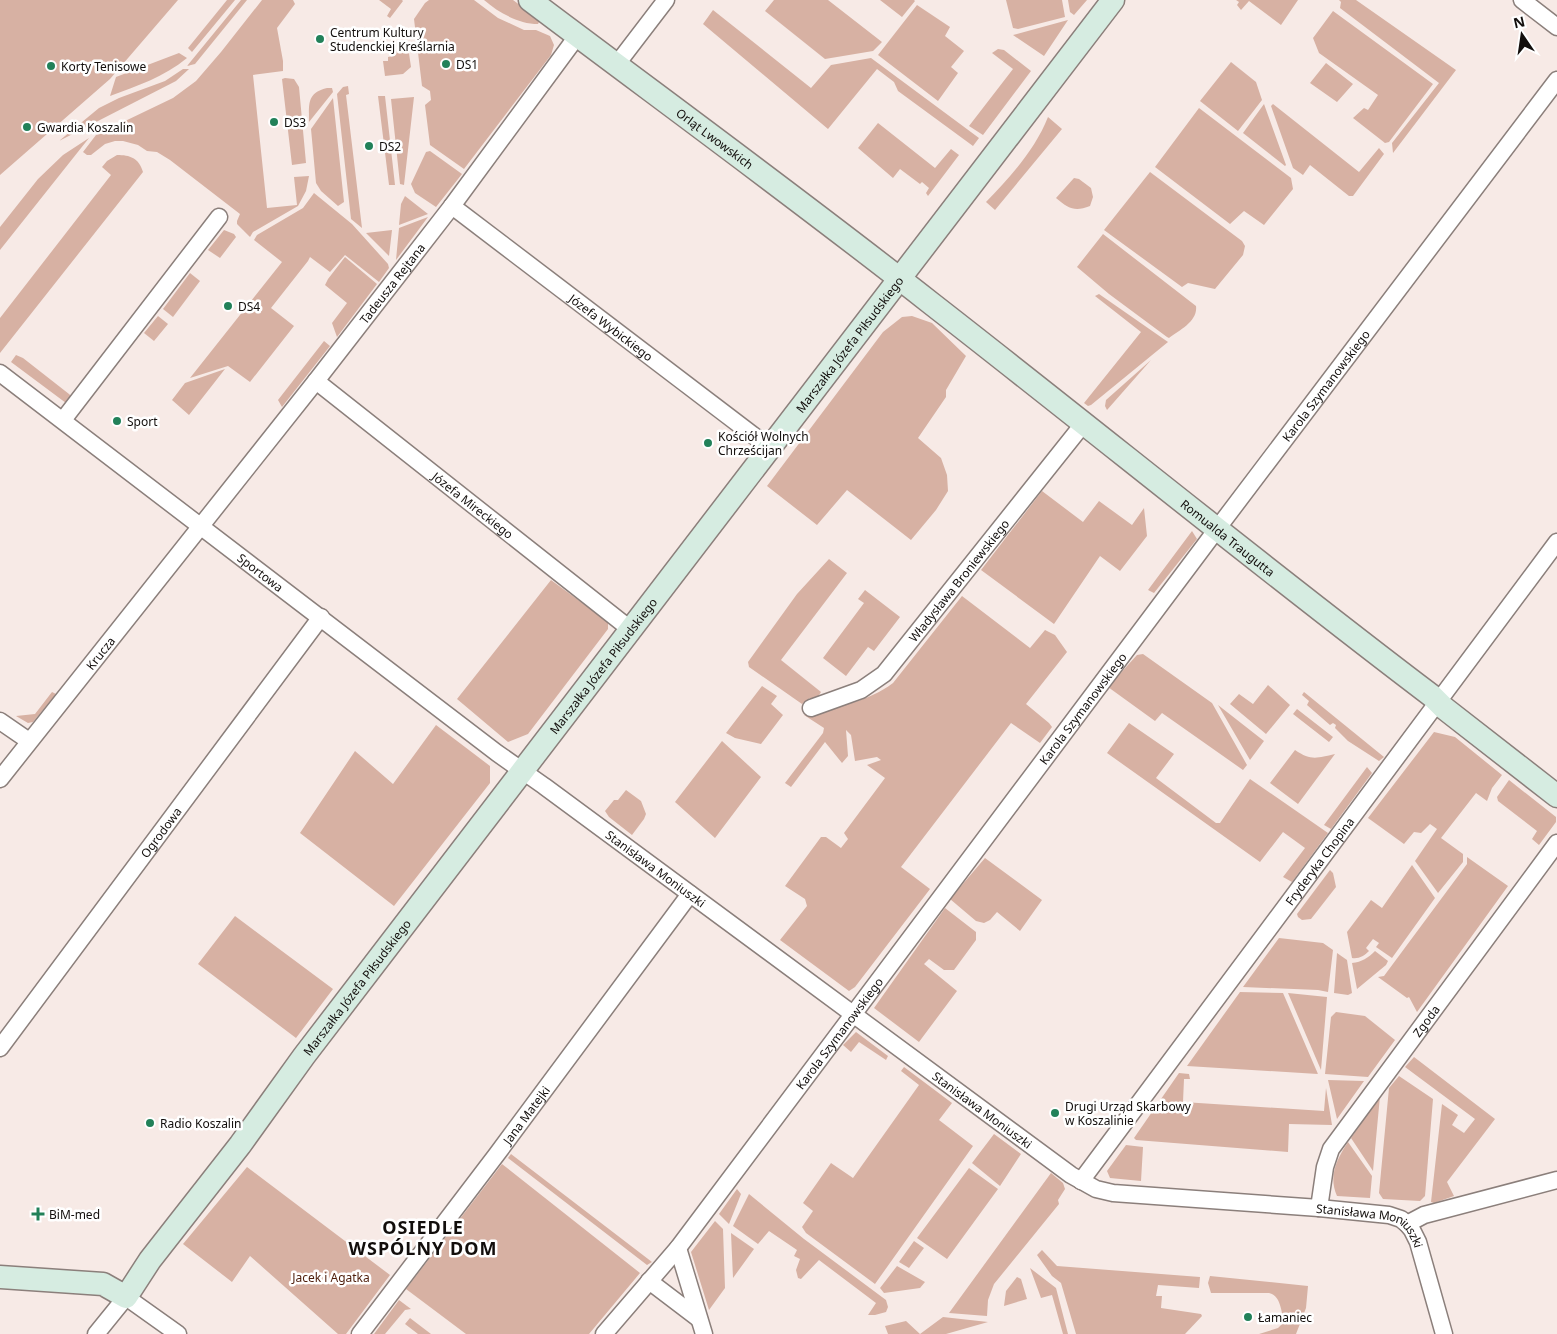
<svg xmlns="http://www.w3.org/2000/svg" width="1557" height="1334" viewBox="0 0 1557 1334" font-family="'Noto Sans',sans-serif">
  <rect width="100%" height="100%" fill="#f7eae6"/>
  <path fill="#d7b1a3" d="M0,0h178l-68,79 -110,96z
    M227,0h8l-43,52 -4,-4z
    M241,0h6l-52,64 -8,2z
    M262,0h31l2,4 -18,24 6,33v10l-30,4 14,133 30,-3 -3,-28 15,-1 -3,15 -8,15 -45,26 -3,5 -13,-13v-3l3,-7 -70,-54 -13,-8 -10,-1 -9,-6 -15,-4h-8l-10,3 -14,11h-4l-4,-3 13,-17 77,-37 23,-17 25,-29z
    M379,0h23l1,1 -13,17 -3,-2 4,-7z
    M429,0h45l24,18 26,12h12l14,6 4,9 -3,10 -87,114 -34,-24 -5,-40 6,-5 -1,-9 -8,-5 -8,-67 11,-16z
    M484,0h29l27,20 -2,4c-19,0 -39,-11 -54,-24z
    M774,0h54l54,42 -9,9 -48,8 -60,-48z
    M880,0h34l1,1 -13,16z
    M1006,0h56l3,17 -47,12 -5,-1z
    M1068,0h19l-13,15 -4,-3z
    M1236,0h62l-17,25 -32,-24 -8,9 -4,-5 2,-3z
    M1339,0h17l100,70 -63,83 -1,-10 47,-60 -99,-75 1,-6z
    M917,5l33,22 -5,9 19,15 -13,16 7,6 -20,28 -60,-46z
    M713,10l98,78 20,-23 40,-7 108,80 -6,8 -75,-55 -4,-9 -17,-13 -49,60 -125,-105z
    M1333,11l100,73 -44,58 -4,1 -32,-25 11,-10 4,2 10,-15 -59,-42 -6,-15z
    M1068,20l-24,36 -31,-21z
    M407,40l4,27 -8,7 -18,2 -2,-15h5v-4l5,-1v-4l6,-1 -1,-4h5l-1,-6z
    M998,49l6,1 27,21 -48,64 -14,-9 44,-57 -21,-16z
    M179,53l8,5c-23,19 -50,28 -77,38l6,-19z
    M1231,62l25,20 6,18 -24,31 -38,-30z
    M1326,63l27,21 -16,18 -27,-19z
    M183,69h6l-13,12 -117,60 40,-33 20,-10 46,-17z
    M285,78l9,1 5,8 7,76 -14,2 -10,-86z
    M348,86l1,8 -3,1 16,133 -11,-9 -14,-125 6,-7z
    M327,88h5l1,4 -24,30c0,-19 -2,-29 18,-34z
    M378,96h7l10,89h-6z
    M414,97l-10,88 -4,-1 -9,-85z
    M333,98l11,104 -6,4 -17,-15 -5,-8 -5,-54z
    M1264,104l22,61 -1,1 -42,-33z
    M1273,104l86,68 20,-24 5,6 -31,42h-4l-39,-31 -7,10 -10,-7 -22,-62z
    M1199,108l92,70 2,11 -29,36 -20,-14 -14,13 -75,-57z
    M1048,117l14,12 -67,81 -9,-8c24,-25 49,-52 62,-85z
    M878,123l57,45 16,-19 8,6 -31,41 -2,-3 3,-5 -7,-6 -2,2 -20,-15 -7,9 -35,-30z
    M89,138l-89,112v-23l38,-48 25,-24z
    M430,151l32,23 -26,33 -21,-14 -4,-9 15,-32z
    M117,155c13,0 22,3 26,17l-143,181v-35l111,-143 -9,-8 5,-6z
    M1150,172l92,69 3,5 -2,9 -28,34 -27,-6 -6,4 -78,-57z
    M1074,178l5,1 12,9 2,9 -3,9c-15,6 -21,3 -34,-8z
    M314,193l38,31 36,40 1,4 -10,14 -34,-27 -15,17 -20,-15 -2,4 -37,47 23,18 -44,56 -22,-16 -38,12 92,-116 -28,-22 3,-5 46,-27z
    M405,196l23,18 -29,11 2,-21z
    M428,217l-32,43 3,-32z
    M224,230l10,4 2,3 -16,21 -12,-8z
    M392,230l-3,26 -23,-23z
    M1103,234l93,72c2,15 -16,24 -27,32l-2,-1 -58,-43 -32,-27z
    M345,257l32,27 -40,53 -5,-14 15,-20 -22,-18 3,-6z
    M190,273l10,8 -27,36 -10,-8z
    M1099,294l69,48 -77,63 -3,1 -4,-3 57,-71 -46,-36z
    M158,316l10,8 -14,17 -10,-8z
    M912,316l20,7 34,33 -20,34v7l-28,41 23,20 6,17 1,16 -12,19 -25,30 -64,-50 -30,35 -50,-39 116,-154 19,-15z
    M324,341l6,5 -48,61 -4,-7z
    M16,355l7,3 46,36 3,3 -6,6 -55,-41z
    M1151,360l-44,50 -2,-4 1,-6z
    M225,369l-36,46 -17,-15 13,-17z
    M1042,491l41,31 16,-21 33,24 12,-17 3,28 -27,35 -20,-15 -46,68 -73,-54z
    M1192,531l5,8 -43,54 -6,-3z
    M829,559l18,14 -66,87 40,32 -5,8 -6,-2 -8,6 -53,-37 -1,-5 49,-68z
    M551,580l57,42v7l-80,105 -20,8 -51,-43z
    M865,590l35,27 -26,34 -6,-4 -22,29 -23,-18 41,-55 -6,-4z
    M962,596l68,52 15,-18 10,5 12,17 -41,52 23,19 3,4 -12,16 -29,-20 -110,144 29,22 -75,98 -6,4 -69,-51 27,-34 -2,-7 -20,-13 36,-49h5l15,11 7,-9 -4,-6 41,-55 -18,-13 14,-5 -4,-3 -22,4 -4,-26 -5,-5 2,26 -6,7 -17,-21 -34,45 -6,-4 38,-50 1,-5 -20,-13c29,-7 64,-13 89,-32z
    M1143,654l69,49 35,62 -4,5 -81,-57 -7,8 -47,-34 29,-32z
    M1268,685l22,20 -24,29 -36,-30 9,-10 14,10z
    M762,686l15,10 -6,8 12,11 -22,29 -26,-6 -9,-5z
    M52,692l4,2 -23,28 -5,1 -12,-7 19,-2z
    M1304,692l80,65 -5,4 -31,-20 -13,-13 1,-3 -3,-2 -3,2 -23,-20 2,-4 -7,-6z
    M1218,705l46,36 -14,19z
    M1297,709l36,28 -4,5 -36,-28z
    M1129,723l45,31 -18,24 60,45h4l30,-44 78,54 -36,49 -9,-5 22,-29 -22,-16 -23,30 -153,-109z
    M436,725l54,41v17l-96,123 -94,-73 55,-82 38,33z
    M1434,732l21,5 47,38 -10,13 -5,13 -11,-8 -35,45 22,16v8l-25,31 -23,-32 22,-32 -7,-5 -9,9 -7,-1 -10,12 -36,-26z
    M722,741l39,36 -46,61 -40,-36z
    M1295,750c16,11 22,8 40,4l-37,50 -28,-21z
    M1367,767l5,6 -41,56 -7,-4z
    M1509,780l47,37v5l-17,23 -7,-6 5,-8 -39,-30 -1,-4z
    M626,790l15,11 5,13 -2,5 -12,16 -23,-18 -4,-6 9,-11h4z
    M1467,857l41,29 -91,126 -8,-15 -2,1 -29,-21 6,-1 83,-112z
    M985,858l57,42 -22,31 -23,-19 -7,8 -6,3 -8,-2 -26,-22z
    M1412,865l23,33 -43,60 -16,-11 3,-4 -6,-4 -7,9 3,3c-5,5 -10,8 -17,7l-5,-26 24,-32 11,8z
    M1330,870l3,3 3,14 -25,32 -9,1 -4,-3 -1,-3z
    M945,908l31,24v8l-22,30h-10l-15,-11 -5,5 33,27 -38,51 -45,-34z
    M235,916l98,73 -37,49 -98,-74z
    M1279,938l44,5 10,7 -5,42 -10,-2 -75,-3z
    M1375,951l13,10 -2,4 -29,24 -5,-26c10,-1 16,-5 23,-12z
    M1337,953l10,7 5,33 -4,2 -14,-2z
    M1240,992l43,1 35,81 -131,-8z
    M1288,993l39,4 -6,73z
    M1336,1012l29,4 30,24 -27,37 -43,-3 6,-57z
    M856,1032l32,24 -2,4 -27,-18 -8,10 -8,-7z
    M1414,1057l81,62 -48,63 7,14 -20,7 -3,-1 11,-98 16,11 -6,10 12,8 11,-14 -70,-52z
    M904,1067l48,36 -13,17 34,26 -98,138 -69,-51 -4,-6 11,-16 -10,-8 28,-40 22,15 66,-93 -18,-14z
    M1179,1073l10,1 1,5h-6l-1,23 141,9 2,-23 6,37 -43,-1 -1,28 -152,-12 -2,-2z
    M1399,1076l34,23 -8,97 -5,5 -37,-2 -4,-6 10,-105z
    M1328,1080l36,1 -27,38z
    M1380,1096l-7,75 -22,-33z
    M994,1134l27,20 -21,32 -28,-23z
    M1348,1142l24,34 -2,22 -33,-2c-9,-20 0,-37 11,-54z
    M1126,1145l17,2 -2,34 -31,-3 -3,-7z
    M511,1154l141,108 -5,3 -139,-107z
    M502,1164l138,109 -51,61h-123l-60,-45z
    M247,1167l143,108 -44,59h-8l-88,-78 -18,26 -49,-38z
    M969,1168l29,21 -51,70 -30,-21z
    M1051,1173l12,10 2,6 -7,11 1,4 -65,80 -6,16 -1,16 -38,-3z
    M737,1189l4,5 -12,30 -10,-10z
    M749,1194l55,45 82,61 2,7 -2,5 -11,3h-7l8,-12 -57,-43 -18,19 -3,-1 -2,-8 4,-11 -6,-3 3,-6 -28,-19 -11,13 -25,-18z
    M715,1221l8,8 2,59 -16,22 -18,-58z
    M731,1233l23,16 -21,29z
    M914,1241l10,7 -15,20 -10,-6z
    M1042,1250l15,16 143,11 -1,11 -41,-3 -2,11h6l-1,12 40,6 1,2 -17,18h-109l-15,-51 -9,-7 -15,-21z
    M897,1266l28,16 -5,6 -36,5 -4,-5z
    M1030,1268l26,20 12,46h-5l-11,-39 -11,3z
    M1210,1276l98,10 -2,22 -10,26h-37l19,-6 6,-6c-3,-11 -3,-26 -15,-29h-58l-3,-10z
    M1017,1277l4,2 6,20 -23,7 2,-15z
    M399,1300l12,9 -6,1 -20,24h-11z
    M943,1317l45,5 -42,12h-58l-3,-8 21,-5 14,13z
    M410,1318l21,16h-13l-13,-10z"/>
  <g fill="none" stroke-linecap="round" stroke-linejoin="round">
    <g stroke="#8b7f7b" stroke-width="19">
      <g id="street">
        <path d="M1522,0l35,27"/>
        <path d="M617,64l49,-64"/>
        <path id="s1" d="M452,206l318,242"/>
        <path id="s2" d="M0,373l497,380 47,33 527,389 25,14 17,4 206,15 70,7 12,4 6,5 5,6 6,12 26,92"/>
        <path id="s3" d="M316,381l314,248"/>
        <path d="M63,420l156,-203"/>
        <path id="s4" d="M811,708l50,-18 23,-16 200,-251"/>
        <path d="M0,721l29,20"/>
        <path id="s5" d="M0,779l316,-398 136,-175 126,-171"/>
        <path id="s6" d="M0,1048l321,-431"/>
        <path id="s7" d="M1081,1181l476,-639"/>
        <path id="s8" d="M1319,1208l6,-41 6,-18 226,-306"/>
        <path d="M1407,1224l17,-9 133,-35"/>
        <path d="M678,1248l26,86"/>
        <path d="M649,1281l50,38"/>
        <path d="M96,1334l30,-37 52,37"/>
        <path id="s9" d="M360,1334l137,-180 193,-260"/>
        <path id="s10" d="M604,1334l74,-86 539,-719 340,-449"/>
      </g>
    </g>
    <g stroke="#8b7f7b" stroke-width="25">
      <g id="secondary">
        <path id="s11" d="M530,0c134,101 270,200 402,304 167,130 331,264 500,392l12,12 113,88"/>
        <path id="s12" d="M0,1277l103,7 23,13 24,-37 90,-115 64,-89 809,-1056"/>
      </g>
    </g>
    <use href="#street" stroke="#fff" stroke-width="16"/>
    <use href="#secondary" stroke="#d6ece1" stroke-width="22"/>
  </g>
  <g fill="#228159" stroke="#fff" stroke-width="2">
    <circle cx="320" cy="39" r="5"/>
    <circle cx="446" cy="64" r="5"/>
    <circle cx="51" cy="66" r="5"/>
    <circle cx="274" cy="122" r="5"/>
    <circle cx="27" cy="127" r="5"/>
    <circle cx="369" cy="146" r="5"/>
    <circle cx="228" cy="306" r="5"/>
    <circle cx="117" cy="421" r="5"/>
    <circle cx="708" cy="443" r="5"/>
    <circle cx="1055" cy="1113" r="5"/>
    <circle cx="150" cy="1123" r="5"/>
    <path d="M35.5 1206.5h5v5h5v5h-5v5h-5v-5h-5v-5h5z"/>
    <circle cx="1248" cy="1317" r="5"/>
  </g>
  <g text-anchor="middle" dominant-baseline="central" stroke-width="5" stroke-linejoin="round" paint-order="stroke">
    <g font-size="12" fill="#120e0c" stroke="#fff" text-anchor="start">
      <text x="330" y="32">Centrum Kultury<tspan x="330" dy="14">Studenckiej Kreślarnia</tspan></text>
      <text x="456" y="64">DS1</text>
      <text x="61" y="66">Korty Tenisowe</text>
      <text x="284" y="122">DS3</text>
      <text x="37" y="127">Gwardia Koszalin</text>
      <text x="379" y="146">DS2</text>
      <text x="238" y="306">DS4</text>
      <text x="127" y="421">Sport</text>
      <text x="718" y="436">Kościół Wolnych<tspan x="718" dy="14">Chrześcijan</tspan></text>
      <text x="1065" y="1106">Drugi Urząd Skarbowy<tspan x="1065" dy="14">w Koszalinie</tspan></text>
      <text x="160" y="1123">Radio Koszalin</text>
      <text x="49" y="1214">BiM-med</text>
      <text x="1258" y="1317">Łamaniec</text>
    </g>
    <g font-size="12" fill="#120e0c" stroke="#fff">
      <text stroke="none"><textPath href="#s11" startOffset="231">Orląt Lwowskich</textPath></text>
      <text stroke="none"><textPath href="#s5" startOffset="632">Tadeusza Rejtana</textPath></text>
      <text stroke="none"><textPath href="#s1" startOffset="200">Józefa Wybickiego</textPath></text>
      <text stroke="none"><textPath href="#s12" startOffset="1326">Marszałka Józefa Piłsudskiego</textPath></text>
      <text stroke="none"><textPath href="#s10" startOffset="1192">Karola Szymanowskiego</textPath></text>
      <text stroke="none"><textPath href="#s3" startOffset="200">Józefa Mireckiego</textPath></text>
      <text stroke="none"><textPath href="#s11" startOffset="881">Romualda Traugutta</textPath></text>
      <text stroke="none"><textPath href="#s2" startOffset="328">Sportowa</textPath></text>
      <text stroke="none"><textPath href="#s4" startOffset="201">Władysława Broniewskiego</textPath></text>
      <text stroke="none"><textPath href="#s5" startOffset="161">Krucza</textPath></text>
      <text stroke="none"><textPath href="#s12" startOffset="921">Marszałka Józefa Piłsudskiego</textPath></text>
      <text stroke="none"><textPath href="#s10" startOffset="788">Karola Szymanowskiego</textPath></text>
      <text stroke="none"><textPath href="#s6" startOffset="269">Ogrodowa</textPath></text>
      <text stroke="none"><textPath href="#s7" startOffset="399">Fryderyka Chopina</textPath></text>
      <text stroke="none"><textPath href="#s2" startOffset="822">Stanisława Moniuszki</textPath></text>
      <text stroke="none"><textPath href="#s12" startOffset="516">Marszałka Józefa Piłsudskiego</textPath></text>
      <text stroke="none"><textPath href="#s8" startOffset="220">Zgoda</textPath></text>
      <text stroke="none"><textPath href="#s10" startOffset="382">Karola Szymanowskiego</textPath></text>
      <text stroke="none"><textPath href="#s2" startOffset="1228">Stanisława Moniuszki</textPath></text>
      <text stroke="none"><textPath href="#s9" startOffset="275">Jana Matejki</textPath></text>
      <text stroke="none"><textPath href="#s2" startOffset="1648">Stanisława Moniuszki</textPath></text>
    </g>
    <g font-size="12" fill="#4d1d0a" stroke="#fff">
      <text x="331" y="1277">Jacek i Agatka</text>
    </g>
    <g font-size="18" font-weight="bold" letter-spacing="1" fill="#120e0c" stroke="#fff">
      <text x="423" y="1227">OSIEDLE<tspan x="423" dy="21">WSPÓLNY DOM</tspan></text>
    </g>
  </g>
  <g transform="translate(1522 35) rotate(347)" stroke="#ffffff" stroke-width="4" paint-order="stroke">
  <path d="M0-4L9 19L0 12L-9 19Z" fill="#120e0c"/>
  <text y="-8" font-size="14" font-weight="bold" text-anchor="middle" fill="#120e0c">N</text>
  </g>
</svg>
